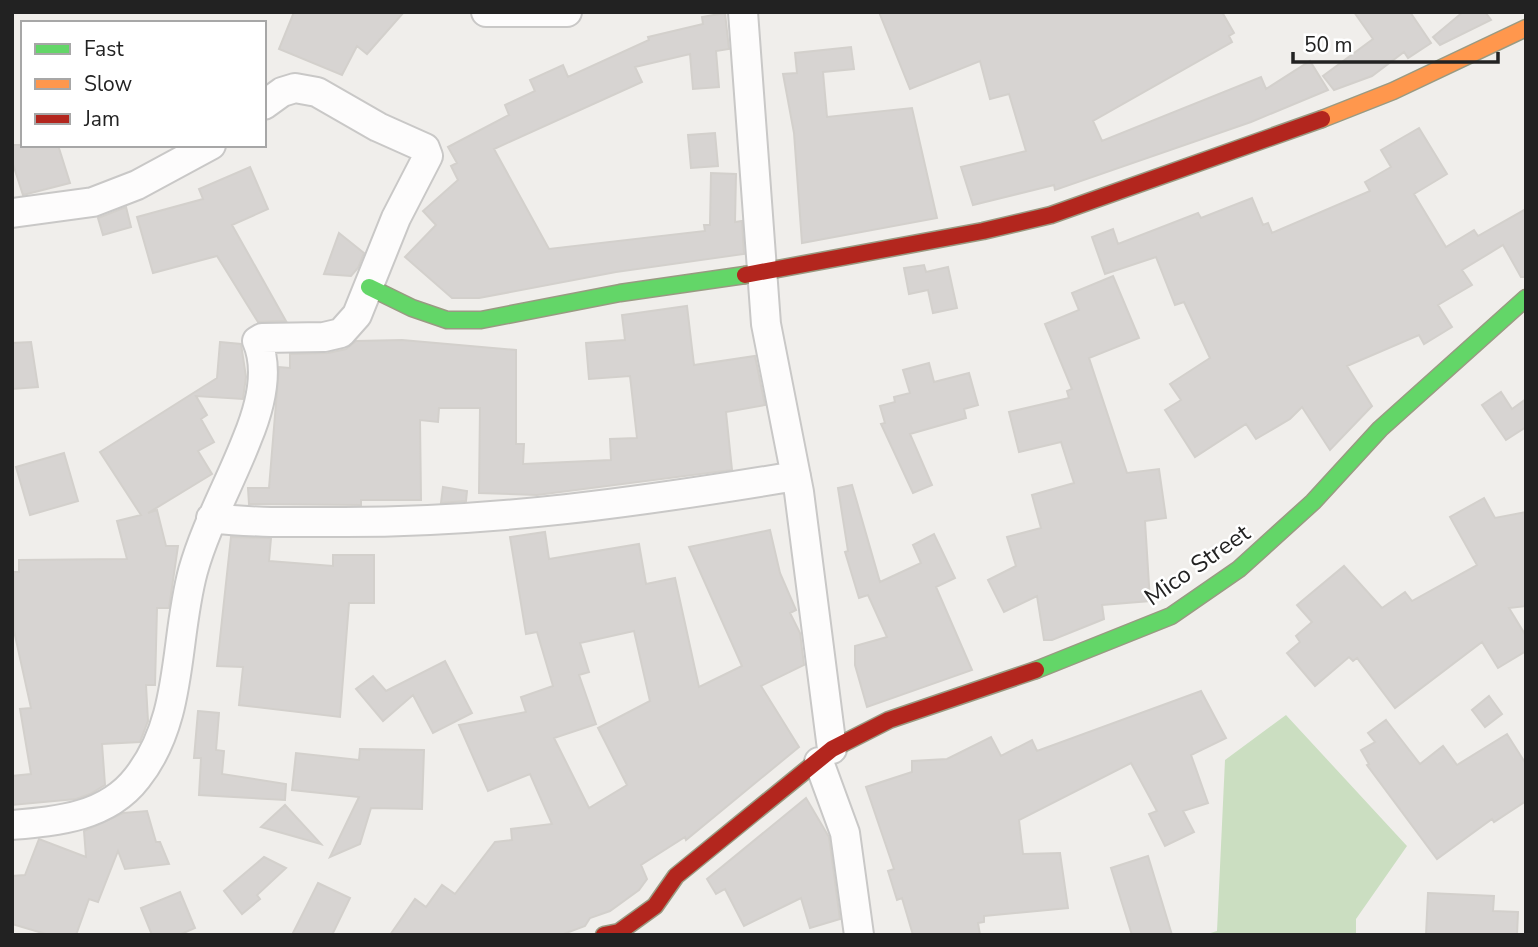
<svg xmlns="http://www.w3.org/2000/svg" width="1538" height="947" viewBox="0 0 1538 947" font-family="'Nunito Sans',sans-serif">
  <rect width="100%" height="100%" fill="#f0eeeb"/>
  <path fill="#cbdec1" d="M1286,715l121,131 -51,73v16h-152l13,-4 8,-171z"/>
  <path fill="#d7d4d2" stroke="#d3d0cc" stroke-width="2" fill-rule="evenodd" d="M294,12h110l-37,42 -10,-8 -15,29 -63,-26z
    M879,12h343l12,21 -5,3 3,6 -139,79 9,20 159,-64 5,12 44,-28 18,29 -77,32 -196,68 -1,-5 -81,20 -12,-38 65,-16 -17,-57 -19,5 -10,-38 -70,28z
    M1354,12h56l21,31 -23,15 -4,-6 -32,24 -38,14 -11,-14 50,-37z
    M1463,12h22l6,8 -51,25 -7,-8z
    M725,13l4,36 -13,2 3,36 -26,2 -3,-35 -55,13 7,15 -148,67 55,100 156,-18 -1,-6h6l1,-52 25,1 -1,48 7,-1 2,33 -128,18 -137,26h-27l-47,-41 31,-32 -13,-14 35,-31 -7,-14 6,-3 -9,-16 61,-32 -4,-10 30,-14 -5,-11 33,-15 5,12 81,-37 -1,-3 55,-13 -1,-7z
    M851,47l3,22 -31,3 4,45 85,-9 25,110 -135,25 -8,-110 -11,-59 14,-1 -2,-20z
    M1419,128l28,46 -33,20 32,53 28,-17 4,6 48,-27v68h-5l-18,-32 -41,25 10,15 -34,20 14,22 -28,17 -5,-9 -72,31 25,40 -42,44 -28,-43 -12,12 -34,20 -10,-15 -51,33 -30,-47 16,-10 -11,-16 40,-26 -26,-56 -9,3 -19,-48 -51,17 -13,-37 21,-8 5,15 80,-31 3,5 51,-20 11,27 5,-2 4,10 98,-42 -5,-9 26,-15 -10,-17z
    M715,133l3,33 -27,2 -3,-33z
    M12,145h46l12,38 -47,12 -11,-34z
    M250,167l18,42 -36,16 54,96 -28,1 -41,-66 -64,17 -16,-56 66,-18 -4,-10z
    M126,207l5,20 -28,8 -5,-17z
    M339,233l25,20 -6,15 -7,8 -27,-2z
    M924,265l2,7 22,-5 9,41 -24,5 -5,-23 -19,4 -5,-26z
    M1113,276l26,62 -50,20 38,115 32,-4 7,49 -21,3 5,80 -48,4 2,14 -52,21h-8l-7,-44 -33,16 -16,-32 28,-14 -9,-29 34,-9 -9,-33 42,-12 -13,-41 -42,10 -10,-40 60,-14 -2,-7 5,-2 -27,-65 34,-14 -7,-17z
    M687,306l7,59 61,-9 10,49 -39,7 6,58 -195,25 -58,-2 1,-85h-41l-1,14 -18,-2 1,80h-60v5l-112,-1 -1,-16h21l10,-121 11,1v-14l38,-1 18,-4 10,-8 46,-1 114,10v94h8l-1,20 88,-4 -1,-21 27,-1 -7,-62 -41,3 -3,-36 39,-3 -3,-25z
    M31,342l7,45 -26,2v-46z
    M220,342l21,2 5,33 -3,22 -47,-3 11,19 -6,4 13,23 -16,9 14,23 -64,39 9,-3 9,36h12l-9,62h-12l-2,77h-9l2,36 -8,21 -38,2 3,41 -15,9 -14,5 -64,6v-29l19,-2 -11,-65 11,-1 -17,-77v-59h5v-12l108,-1 -10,-38 24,-6 -41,-63 117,-74z
    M929,363l5,19 35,-9 9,32 -14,4 2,9 -56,16 22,51 -19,8 -32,-69 4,-1 -5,-17 15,-4 -1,-5 16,-4 -7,-23z
    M1501,392l11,17 14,-10v28l-20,13 -24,-35z
    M64,453l14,48 -48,14 -14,-48z
    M852,485l28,97 41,-19 -8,-18 21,-11 21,44 -19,9 36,83 -105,37 -12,-42v-19l32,-9 -19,-42 -9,3 -14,-46 3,-1 -10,-63z
    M443,487l24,4 -1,10 -25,2z
    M1484,498l11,20 31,-6v94l-17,2 17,28v15l-28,17 -16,-26 -87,66 -38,-50 -4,3 -4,-4 -34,29 -28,-33 13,-11 -4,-6 16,-14 -15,-17 47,-39 38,42 23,-16 7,9 65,-36 -27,-48z
    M770,530l10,43 16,37 -6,3 10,20 4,32 -43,21 38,61 -113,93 -1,-3 -44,28 6,14 -8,11 -29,21 -20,7 -5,8 -24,9h-171l25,-36 11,8 16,-22 13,9 40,-52 17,-2 -1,-11 41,-5 -22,-50 -42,17 -29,-66 67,-13 -5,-15 32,-11 -16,-54 -11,2 -16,-97 35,-5 4,27 90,-15 7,40 29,-6 24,109 43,-21 -53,-119zM634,631l16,70 -52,27 29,57 -38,23 -35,-70 42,-14 -17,-49 10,-3 -9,-29z
    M231,537l40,1 -2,23 64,5v-11h41v48h-25l-9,114 -101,-12 4,-38 -26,-1z
    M445,661l27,52 -39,20 -20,-38 -30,26 -27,-32 17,-13 13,15z
    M1201,691l25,47 -35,17 17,48 -25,8 11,21 -29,14 -16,-32 8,-3 -26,-48 -112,57 4,34 37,-1 8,55 -84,8v6l-6,1 2,12h-67l-11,-37 -5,2 -9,-29 6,-2 -28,-82 46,-15v-11l35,-2 44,-22 10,19 31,-16 5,11z
    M1489,696l13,18 -17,13 -13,-17z
    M198,711l21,2 -3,37 8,1 -2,23 64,10 -1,16 -86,-5 2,-37h-7z
    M1386,720l34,44 23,-18 14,19 50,-31 19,30v37l-32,21 -2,-3 -55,40 -70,-94 2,-1 -8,-14 14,-8 -7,-9z
    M360,749l64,1 -2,59 -51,-1 -11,36 -30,13 29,-60 -67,-7 4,-37 63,7z
    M806,798l23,39 11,82 -30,9 -9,-30 -57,28 -19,-37 -9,5 -9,-15z
    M285,805l36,39 -60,-17z
    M147,811l9,31h4l9,22 -44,5 -7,-18 -20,51 -9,-3 -13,36h-27l-37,-11v-48l13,-1 14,-36 47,18 -2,-26 39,-18z
    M1148,856l24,79h-40l-21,-67z
    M264,857l22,11 -29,27 3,4 -18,15 -18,-23z
    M318,883l32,15 -18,37h-40z
    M180,892l15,36 -16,7h-27l-11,-27z
    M1428,893l66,3 -1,15 25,1 -1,23h-91z"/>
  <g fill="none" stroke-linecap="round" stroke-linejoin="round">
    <g stroke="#c9c8c7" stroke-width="32">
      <path id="street" d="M486,12h81
        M743,12l23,312 33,168 33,257
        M12,213l81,-11 44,-17 74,-40
        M211,518c41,5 81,4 123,4 158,1 306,-20 462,-46
        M819,762l26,71 14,102
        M12,825c46,-4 95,-8 125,-47 47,-59 37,-137 56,-207 13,-46 37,-88 54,-132 12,-29 23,-68 10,-98l5,-3 62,-1 17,-4 16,-18 39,-97 32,-62 -3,-8 -47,-21 -61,-35 -22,-4 -13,4 -18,13"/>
    </g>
    <g stroke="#999a82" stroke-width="19">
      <path id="fast" d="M369,287l43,21 35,12h34l139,-27 125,-18
        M1036,670l135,-54 68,-47 74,-67 67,-73 146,-131"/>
    </g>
    <g stroke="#999a82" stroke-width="19">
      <path id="slow" d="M1322,119l71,-28 133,-63"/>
    </g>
    <g stroke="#999a82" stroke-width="19">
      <path id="jam" d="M745,275l238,-44 68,-16 271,-96
        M604,935l15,-3 36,-26 21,-30 156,-127 57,-29 147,-50"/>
    </g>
    <use href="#street" stroke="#fdfcfc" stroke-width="28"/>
    <use href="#fast" stroke="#63d668" stroke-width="16"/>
    <use href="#slow" stroke="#ff974d" stroke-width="16"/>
    <use href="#jam" stroke="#b3261e" stroke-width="16"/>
  </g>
  <g text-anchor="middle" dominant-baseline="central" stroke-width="5" stroke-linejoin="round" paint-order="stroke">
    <g font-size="24" fill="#222" stroke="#fff">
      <text transform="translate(1197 565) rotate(-35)">Mico Street</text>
    </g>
  </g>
  <rect width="1538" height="947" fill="none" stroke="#222222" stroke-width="28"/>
  <rect x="21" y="21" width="245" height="126" fill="#ffffff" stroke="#a7a7a7" stroke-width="2"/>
  <rect x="35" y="44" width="35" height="10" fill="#63d668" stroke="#a7a7a7" stroke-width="2"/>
  <text x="84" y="56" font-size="21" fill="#222222">Fast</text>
  <rect x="35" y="79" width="35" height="10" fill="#ff974d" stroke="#a7a7a7" stroke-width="2"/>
  <text x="84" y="91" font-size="21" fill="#222222">Slow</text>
  <rect x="35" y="114" width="35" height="10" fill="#b3261e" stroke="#a7a7a7" stroke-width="2"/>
  <text x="84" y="126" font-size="21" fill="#222222">Jam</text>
  <path d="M1293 52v10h205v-10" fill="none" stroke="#222222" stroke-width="3.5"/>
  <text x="1304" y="52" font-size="21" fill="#222222" stroke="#ffffff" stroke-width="5" paint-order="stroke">50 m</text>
</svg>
